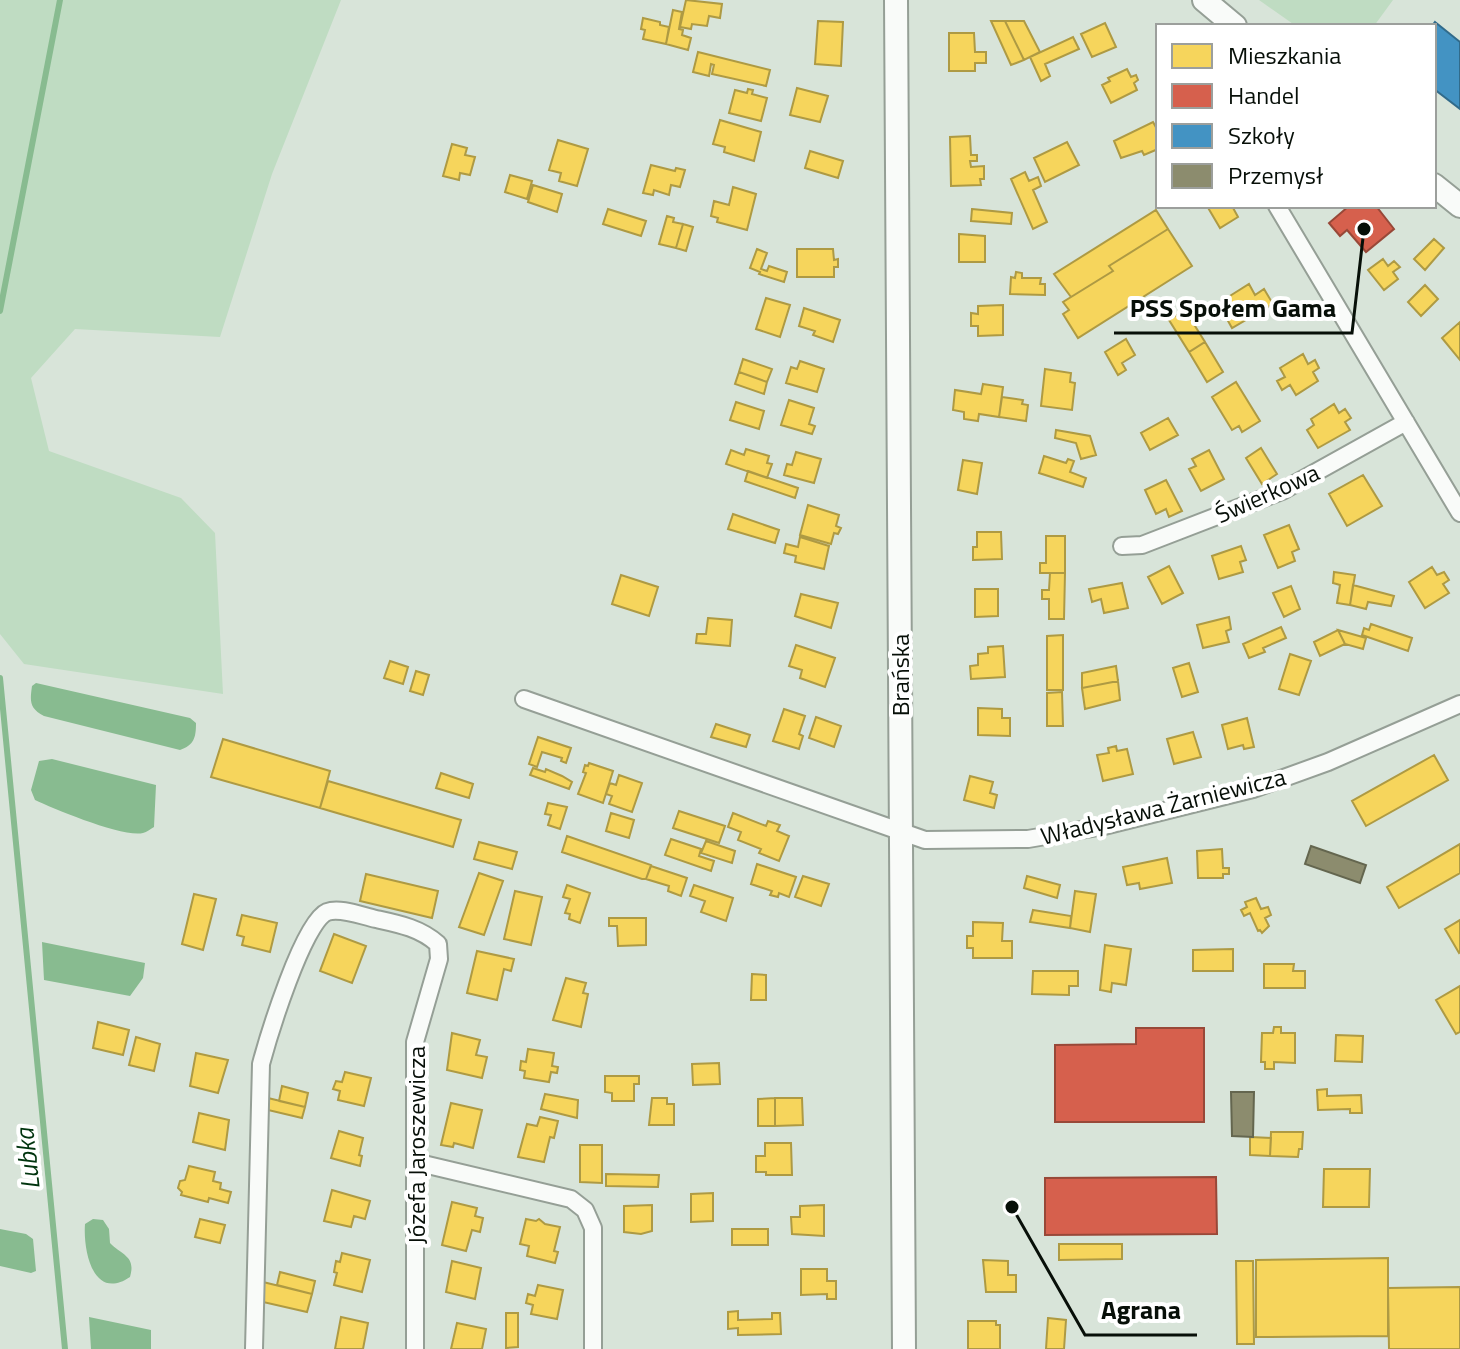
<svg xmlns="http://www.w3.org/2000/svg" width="1460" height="1349" viewBox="0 0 1460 1349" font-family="'Titillium Web',sans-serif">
  <rect width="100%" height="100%" fill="#d8e4d9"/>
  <path fill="#bfdcc2" d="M0,0h341l-69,174 -52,163 -145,-8 -44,49 18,73 132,47 34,35 8,161 -199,-30 -24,-30z
    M1259,0h134l-19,26h-78z"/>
  <path fill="#88bb90" d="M36,683l154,35 6,5c0,15 -2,22 -16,27l-136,-34c-15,-8 -14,-15 -12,-30z
    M52,759l104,26 -2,42c-4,2 -7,5 -11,6 -19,5 -89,-24 -108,-33l-4,-10 8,-29z
    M42,942l103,21 -2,15 -13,18 -86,-16z
    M93,1219l10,1 6,9 1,14c13,13 26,13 20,34 -37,25 -47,-27 -45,-53z
    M0,1229l26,5 7,5 3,32 -5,2 -31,-7z
    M89,1317l62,13v19h-60z"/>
  <path fill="#f6d55c" stroke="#ae9a43" stroke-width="2" d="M686,0l36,4 -2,14 -11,-2 -2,10 -15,-2 -1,5 -11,-2z
    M673,10l9,2 -3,17 4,1 -1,5 9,3 -3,12 -22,-6z
    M643,18l17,4v3l9,2 -3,17 -23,-5 2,-9 -4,-1z
    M818,21l25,1 -2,44 -26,-2z
    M991,21h14l19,39 -13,5z
    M1005,21h19l16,31 -16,8z
    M1105,23l11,24 -24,10 -11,-23z
    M949,33h25l1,19h11v11h-11v8h-26z
    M1073,37l6,12 -34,15 5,12 -9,5 -11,-24z
    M698,52l72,18 -4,16 -54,-12 2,-9 -3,-1 -2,12 -16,-4z
    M1127,69l4,8 5,-2 2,5 -4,3 3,7 -26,13 -9,-18 8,-4 -2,-3z
    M797,88l31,8 -8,26 -30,-7z
    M748,89l5,1 -1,4 15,4 -6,23 -32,-8 6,-23 12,3z
    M720,120l41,12 -7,29 -30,-9 1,-5 -12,-3z
    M1153,122l5,9v18l-14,6 -2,-4 -21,7 -7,-17z
    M970,136l1,19h6v6h-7l1,6 13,-1v13h-4l1,6 -30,1 -1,-49z
    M558,140l30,9 -11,37 -18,-5 2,-8 -12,-3z
    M1067,142l12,23 -34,17 -11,-24z
    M452,144l15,4 -2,7 10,2 -5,18 -10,-2 -1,7 -16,-4z
    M810,151l33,10 -5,17 -33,-10z
    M651,165l24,6 1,-3 9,2 -5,17 -9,-2 -2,10 -15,-5 -1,5 -10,-2z
    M1025,172l4,9 9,-4 3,9 -8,4 14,32 -14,7 -22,-50z
    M510,175l22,6 -5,18 -22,-7z
    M533,185l29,9 -5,18 -29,-10z
    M733,187l23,7 -9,36 -30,-8 1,-4 -7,-2 3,-15 15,4z
    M1207,206h25l6,11 -18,11z
    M608,209l38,12 -5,15 -38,-12z
    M972,209l40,4 -1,11 -40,-3z
    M1156,210l12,19 -59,37 4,5 -42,26 -17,-23z
    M667,216l7,2 -1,4 10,2 -7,24 -17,-4z
    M683,224l10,3 -7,24 -10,-3z
    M1168,229l24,37 -114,72 -15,-24 6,-4 -6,-8 50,-31 -4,-5z
    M959,234l26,2v26h-26z
    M1434,239l10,9 -19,22 -11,-11z
    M757,249l10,4 -6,16 6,2 2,-5 18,6 -3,10 -25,-8 1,-2 -10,-4z
    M797,249h36l1,11 4,-1v8h-4v10h-37z
    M1383,259l5,7 6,-5 6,6 -7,5 5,7 -14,11 -16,-20z
    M1016,272l6,1v5h19l-1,6h5v11l-35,-1 1,-17 4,1z
    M1249,284l6,11 9,-6 9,15 -41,24 -9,-16 7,-4 -5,-9z
    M1425,285l13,14 -17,17 -13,-14z
    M766,298l24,7 -10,32 -24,-8z
    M1003,305v30l-25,1v-10h-7v-13l7,1v-8z
    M804,308l36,12 -7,22 -20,-7 2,-4 -16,-5z
    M1185,310l20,32 -16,10 -20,-32z
    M1460,322v38l-18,-22z
    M1126,339l9,16 -13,8 4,7 -8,5 -13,-23z
    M1205,342l18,30 -16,10 -18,-30z
    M1303,354l5,10 7,-4 4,8 -6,4 5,9 -22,14 -6,-10 -8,5 -5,-9 8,-4 -5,-9z
    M743,359l29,10 -5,13 -28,-10z
    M800,361l24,8 -7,23 -31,-9 5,-16 6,2z
    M1045,369l26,4 -1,9 5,1 -3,27 -31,-4z
    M739,372l28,10 -3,12 -29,-10z
    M1236,382l24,39 -18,11 -3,-6 -7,4 -20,-33z
    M983,384l20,3 -4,30 -20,-3 -1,7 -14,-2v-7l-11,-2 2,-20 26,4z
    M1002,397l21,3 -1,4 6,1 -2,16 -27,-4z
    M789,400l25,8 -5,16 6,2 -3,8 -31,-9z
    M736,402l28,9 -5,18 -29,-9z
    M1334,404l5,9 6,-4 6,9 -6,4 5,8 -32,18 -11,-18 7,-5 -3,-6z
    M1168,418l10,17 -28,15 -9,-17z
    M1056,430l34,6 6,19 -15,4 -5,-16 -21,-5z
    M1261,448l16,26 -15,10 -16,-26z
    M746,449l23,7 -2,7 5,1 -5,14 -41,-14 5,-14 13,5z
    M1209,450l15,29 -23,12 -12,-22 7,-3 -4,-7z
    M796,452l25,7 -7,24 -30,-8 3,-11 5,1z
    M1044,456l22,7 2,-4 6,2 -4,11 16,6 -3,9 -44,-14z
    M963,460l19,3 -5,31 -19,-4z
    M748,471l50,17 -3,10 -50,-17z
    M1363,475l19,31 -35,20 -18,-32z
    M1166,480l16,31 -13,6 -3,-8 -10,5 -11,-24z
    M808,505l31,10 -3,11 5,2 -3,6 -4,-1 -3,11 -31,-9z
    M733,514l46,16 -4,13 -47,-14z
    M1289,525l10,24 -7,3 3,9 -17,7 -14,-33z
    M977,532h24l1,27 -29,1v-13h4z
    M1046,536h19v37h-25v-10h6z
    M800,537l29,9 -5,23 -29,-7 1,-6 -12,-3 2,-9 12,3z
    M1241,546l5,14 -6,2 3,10 -24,7 -7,-23z
    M1169,566l14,27 -21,11 -14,-27z
    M1432,567l5,8 7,-3 5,8 -6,4 6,9 -24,15 -16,-26z
    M1334,572l21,3 -5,30 -13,-2 3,-18 -7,-2z
    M1050,573h15l-1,46h-15v-20h-7v-9h7z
    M621,575l37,12 -9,29 -37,-12z
    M1122,583l6,25 -24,5 -3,-14 -9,3 -3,-13z
    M1353,585l41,11 -3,10 -23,-4 -2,7 -16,-4z
    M1291,586l9,23 -16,8 -11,-24z
    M975,589h23v27l-23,1z
    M801,594l37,9 -7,25 -36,-12z
    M1229,617l2,12 -5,2 3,11 -26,6 -6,-23z
    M708,618l24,2 -2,26 -34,-3 1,-9h9z
    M1371,624l41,14 -4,13 -46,-16 2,-7 5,2z
    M1281,627l5,11 -23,10 2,4 -16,6 -6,-14z
    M1338,630l28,8 -3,11 -18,-5z
    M1338,630l7,14 -25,12 -6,-14z
    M1063,635v55h-16v-54z
    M796,645l39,13 -10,29 -25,-9 2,-8 -13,-4z
    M1003,646l2,31 -34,2 -1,-13 8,-1v-11l10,-1v-6z
    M1290,654l21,7 -12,34 -20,-6z
    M390,661l18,6 -5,17 -19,-6z
    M1189,663l9,29 -16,5 -9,-29z
    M1116,666l2,15 -36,7v-15z
    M416,671l13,4 -6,20 -13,-4z
    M1118,681l2,19 -35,9 -3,-21z
    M1062,692l1,34h-16v-33z
    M978,708l24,1v9h8v18l-32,-1z
    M784,709l21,7 -6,18 4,2 -4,13 -26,-8z
    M816,717l25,9 -7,21 -25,-9z
    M1247,718l7,29 -10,2 -1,-4 -15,4 -6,-24z
    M716,724l34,11 -4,12 -35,-10z
    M1193,732l8,25 -27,7 -7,-25z
    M538,737l33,11 -5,15 -5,-2 1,-3 -20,-6 -5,15 -8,-3z
    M223,739l107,32 -10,37 -109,-31z
    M1116,746l1,5 10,-2 6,25 -30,7 -6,-26 12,-2 -1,-5z
    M1434,755l14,25 -82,46 -14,-25z
    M589,763l24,8 -10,32 -25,-9 8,-21 -3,-1 2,-7 3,1z
    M533,768l12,4 1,-3 16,7 10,6 -3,7 -39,-14z
    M441,773l32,11 -4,14 -33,-10z
    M619,775l23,8 -10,29 -23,-8 3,-8 -6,-2 4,-11 6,2z
    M970,776l23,6 -3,11 7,2 -3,13 -30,-8z
    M328,781l133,39 -8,27 -133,-39z
    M548,803l19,4 -7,22 -12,-4 3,-10 -6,-1z
    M679,811l46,15 -6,17 -46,-15z
    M611,813l23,7 -5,18 -23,-7z
    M733,813l33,13 2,-5 12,4 -3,6 12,5 -10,25 -20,-8 2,-4 -23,-9 3,-8 -13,-5z
    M567,836l84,29 -5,14h-4l-80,-27z
    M671,839l30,10 -2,7 15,5 -3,10 -46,-16z
    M706,841l29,10 -3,12 -31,-10z
    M479,842l38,10 -5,17 -38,-10z
    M1460,844v29l-61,35 -12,-21z
    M1222,849l1,19h6v6h-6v4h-25l-1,-27z
    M1167,858l5,25 -32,6 -1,-6 -12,2 -4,-18z
    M757,864l39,13 -7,20 -10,-4 -1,4 -8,-2 2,-4 -21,-7z
    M651,866l36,12 -6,18 -13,-5 1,-5 -23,-7z
    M479,873l24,8 -19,54 -25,-8z
    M366,874l72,17 -6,27 -72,-17z
    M803,876l26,8 -8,22 -26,-9z
    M1027,876l33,9 -3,13 -33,-10z
    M567,885l23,8 -10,30 -11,-4 1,-5 -5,-1 5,-14 -7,-2z
    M694,885l39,13 -7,23 -25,-9 4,-11 -15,-5z
    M515,891l27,6 -11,48 -27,-6z
    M1075,891l21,3 -6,38 -20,-4z
    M194,894l22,5 -13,51 -21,-6z
    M1256,898l5,11 7,-2 3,8 -6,3 4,8 -7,7 -2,-3 -2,1 -8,-18 -6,3 -3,-6 6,-3 -2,-5z
    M1033,910l38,6 -1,12 -40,-6z
    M242,915l35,8 -7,29 -28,-7 2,-8 -7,-2z
    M609,918h37v27l-28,1 -1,-20h-8z
    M1460,920v32l-1,1 -14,-24z
    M973,922l30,1 -1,18h10v17h-39v-10h-6v-12h6z
    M334,934l32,12 -14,37 -32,-12z
    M1105,945l26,4 -5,36 -14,-2 -1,9 -11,-2z
    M1233,949v22h-40v-21z
    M477,951l37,8 -3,12 -7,-2 -7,31 -30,-7z
    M1264,964h30l-1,7h12v17h-41z
    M1033,971h45v15h-9v9l-37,-1z
    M752,974l14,1v25h-15z
    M566,978l20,5 -3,10 5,1 -7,33 -28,-7z
    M1460,986v46l-4,2 -20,-34z
    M98,1022l31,8 -6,25 -30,-7z
    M1274,1027h7v6h14v30l-21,-1v7h-9v-7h-4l1,-29h11z
    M452,1033l28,7 -4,15 11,2 -5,21 -35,-8z
    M1336,1035l27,1 -1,26 -27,-1z
    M136,1037l24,7 -6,27 -25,-6z
    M528,1049l26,4 -2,13 6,1 -1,6 -6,-1 -2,10 -25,-4 1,-7 -5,-1 1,-9 5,1z
    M196,1053l32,7 -10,33 -28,-7z
    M719,1063l1,21 -27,1 -1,-21z
    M345,1072l26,6 -7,28 -26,-6 2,-9 -7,-2 3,-8 6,1z
    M605,1076h34v8h-5v17h-22v-8l-7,-1z
    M282,1086l26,7 -3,14 -26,-6z
    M1327,1089v7l34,-1 1,18h-12v-4l-32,1 -1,-20z
    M545,1094l33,6 -1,18 -36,-9z
    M268,1098l37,9 -3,11 -34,-8z
    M652,1098h15v6h7v21h-25z
    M775,1098h27l1,27 -28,1z
    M775,1098v28h-17v-27z
    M451,1103l31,7 -9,38 -19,-5 -1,4 -12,-2z
    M199,1113l30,7 -4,30 -32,-8z
    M540,1117l18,4 -4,17 -4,-1 -6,25 -26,-5 9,-33 10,2z
    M339,1131l24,7 -4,17 3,1 -2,10 -29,-8z
    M1271,1132h32l-1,17h-3l-1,8 -28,-1z
    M1250,1137l21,1 -1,18 -20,-1z
    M765,1143h26l1,32h-26v-3h-10v-16h9z
    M580,1145h22v38l-22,-1z
    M189,1166l26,6 -2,9 8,2 -1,6 11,3 -3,11 -19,-5 -1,4 -27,-7 1,-3 -4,-4 2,-7 5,-1z
    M1324,1169h46l-1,38h-46z
    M606,1174l53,1 -1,12 -52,-1z
    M332,1190l38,11 -5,18 -11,-3 -3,11 -27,-6z
    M713,1193v28l-22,1v-28z
    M452,1202l25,6 -2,8 8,2 -3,14 -8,-2 -6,21 -24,-6z
    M652,1205v26l-11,3 -17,-2v-26z
    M824,1205v31l-32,-2 -1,-17h9v-11z
    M200,1219l25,6 -5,18 -25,-6z
    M526,1219l10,2 3,-2 6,5 15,3 -6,24 4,1 -3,11 -28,-7 2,-10 -9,-2z
    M732,1229h36v16h-36z
    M1059,1244h63v15l-63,1z
    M342,1253l28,7 -8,32 -28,-7 3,-12 -3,-1 2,-11 4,1z
    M1388,1258v78l-132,1v-77z
    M983,1260l25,1v14h8v17h-30z
    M452,1261l29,7 -6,31 -29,-7z
    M1236,1261h17l1,83h-17z
    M801,1269h26v12h9v18h-9v-5l-26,1z
    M280,1272l35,9 -3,13 -35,-9z
    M263,1282l49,12 -5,18 -44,-10z
    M538,1285l25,5 -6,29 -26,-5 2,-9 -7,-2 2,-9 7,2z
    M1460,1287v62h-71l-1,-61z
    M738,1311v9l34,-1v-6h8l1,21 -43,1v-7l-10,1v-17z
    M506,1313h12v34l-12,1z
    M341,1317l27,6 -5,26h-28z
    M1048,1318l18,2 -2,29h-18z
    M968,1321h28v4h4v24h-32z
    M457,1323l29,6 -4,20h-31z"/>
  <path fill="#d6604d" stroke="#984838" stroke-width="2" d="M1349,206h27l18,23 -28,23 -19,-22 -7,6 -11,-13z
    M1136,1028h68v94h-149v-77l81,-1z
    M1216,1177l1,57 -172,1v-57z"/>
  <path fill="#4393c3" stroke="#316b8b" stroke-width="2" d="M1435,22l25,20v67l-26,-20v-63h-2z"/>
  <path fill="#8c8c6e" stroke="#64664f" stroke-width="2" d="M1311,846l55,19 -6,18 -55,-19z
    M1231,1092h23l-1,45 -21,-1z"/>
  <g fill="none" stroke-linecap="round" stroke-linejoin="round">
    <path stroke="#88bb90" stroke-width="6" d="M0,311l60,-311
      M0,678l65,671"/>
    <g stroke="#959f96" stroke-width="20">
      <path id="street" d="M1277,206l183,307
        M1122,546l20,-1 140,-54 124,-69
        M524,699l401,141 103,-1 76,-13 149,-37 75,-27 132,-58
        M415,1162l156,37 14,11 8,18v121
        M254,1349l7,-285c7,-26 42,-142 66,-152 13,-5 35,4 49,7 23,5 44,9 62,25l1,15 -24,83v307"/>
    </g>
    <g stroke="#959f96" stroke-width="26">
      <path id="secondary" d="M896,0l8,1349
        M1204,0l31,26
        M1434,185l26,21"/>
    </g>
    <use href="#street" stroke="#f9fbf9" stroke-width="16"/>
    <use href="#secondary" stroke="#f9fbf9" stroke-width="22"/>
  </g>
  <g text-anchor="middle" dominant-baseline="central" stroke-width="8" stroke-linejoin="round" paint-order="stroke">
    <g font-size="24" fill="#070f08" stroke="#fff">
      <text transform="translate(1267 493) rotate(-24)">Świerkowa</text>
      <text transform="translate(900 675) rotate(-90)">Brańska</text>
      <text transform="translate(1163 806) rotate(-14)">Władysława Żarniewicza</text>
      <text transform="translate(416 1145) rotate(-90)">Józefa Jaroszewicza</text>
    </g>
    <g font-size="26" font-style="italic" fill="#00340e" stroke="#fff">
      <text transform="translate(27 1159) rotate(-96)">Lubka</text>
    </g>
  </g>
  <path fill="none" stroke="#070f08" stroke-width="3" d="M1364 229L1352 333H1114M1012 1207L1085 1335H1197"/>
  <g fill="#070f08" stroke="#fff" stroke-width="3">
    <circle cx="1364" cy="229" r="8"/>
    <circle cx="1012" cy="1207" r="8"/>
  </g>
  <g font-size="26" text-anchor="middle" font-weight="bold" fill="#070f08" stroke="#fff" stroke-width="8" stroke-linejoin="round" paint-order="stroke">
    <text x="1233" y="317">PSS Społem Gama</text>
    <text x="1141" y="1319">Agrana</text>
  </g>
  <rect x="1156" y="24" width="280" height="184" fill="#ffffff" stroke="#9c9f9c" stroke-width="2"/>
  <rect x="1172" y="44" width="40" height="24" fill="#f6d55c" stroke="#9c9f9c" stroke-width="2"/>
  <text x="1228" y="64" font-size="24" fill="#070f08">Mieszkania</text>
  <rect x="1172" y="84" width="40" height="24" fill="#d6604d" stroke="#9c9f9c" stroke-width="2"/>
  <text x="1228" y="104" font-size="24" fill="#070f08">Handel</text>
  <rect x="1172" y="124" width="40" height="24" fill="#4393c3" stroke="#9c9f9c" stroke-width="2"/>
  <text x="1228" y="144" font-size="24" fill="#070f08">Szkoły</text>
  <rect x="1172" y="164" width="40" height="24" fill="#8c8c6e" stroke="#9c9f9c" stroke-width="2"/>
  <text x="1228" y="184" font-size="24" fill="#070f08">Przemysł</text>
</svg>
